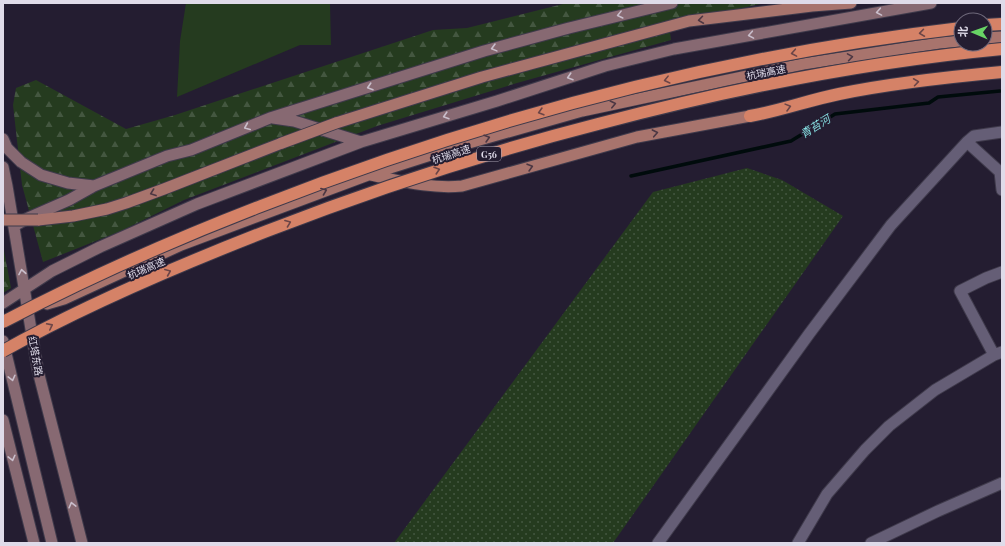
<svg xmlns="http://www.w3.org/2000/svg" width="1005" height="546" viewBox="0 0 1005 546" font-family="'Playfair Display','Noto Sans SC',serif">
  <defs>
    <pattern id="grass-dots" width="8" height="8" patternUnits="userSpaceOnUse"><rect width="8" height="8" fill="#253b1f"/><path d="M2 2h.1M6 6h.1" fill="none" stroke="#445740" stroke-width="1.8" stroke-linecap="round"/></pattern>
    <pattern id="forest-firs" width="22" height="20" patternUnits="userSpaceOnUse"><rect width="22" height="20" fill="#253b1f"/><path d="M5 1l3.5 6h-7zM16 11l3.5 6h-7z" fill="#445740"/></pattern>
  </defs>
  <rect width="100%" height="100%" fill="#241d31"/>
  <path fill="url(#grass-dots)" d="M747,168l35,12 61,36 -230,327h-219l259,-351z"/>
  <path fill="url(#forest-firs)" d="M567,3h198l-96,21 2,16 -154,43 -140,43 -193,74 -63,31 -78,31 -21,-77 -9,-80 3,-17 20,-8 90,49 49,-14 258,-85 34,-2z
    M3,245l8,43 -8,5z"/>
  <path fill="#253b1f" d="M186,3h144l1,42h-31l-123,52 3,-56z"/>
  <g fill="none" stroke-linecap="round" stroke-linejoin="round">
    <path stroke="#000b0c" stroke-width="3.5" d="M631,176l160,-35 44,-27 94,-11 9,-6 62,-6"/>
    <g stroke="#3f3a4b" stroke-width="13">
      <path id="minor" d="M967,142l33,30 2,18
        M994,355l-34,-64 26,-13 16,-6
        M658,543l151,-209 82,-109 76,-83 7,-6 28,-4
        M798,543l29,-49 38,-44 24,-24 46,-36 59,-35 8,-3
        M871,543l67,-32 64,-28"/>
    </g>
    <g stroke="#3f3a4b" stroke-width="13">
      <path id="secondary" d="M273,118l21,3 67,21
        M3,139l4,9 14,14 20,13 27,8 26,3
        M3,167l4,19 31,185 44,172
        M14,226l14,-8 41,-18 25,-14 73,-30 24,-6 79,-32 214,-67 85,-23 103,-25
        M3,303l49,-32 48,-24 97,-43 164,-62 136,-41 108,-35 69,-17 257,-46
        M3,341l49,202
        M3,420l31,123"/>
    </g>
    <g stroke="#3f3a4b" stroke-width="13">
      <path id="primary" d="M985,38l17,-1
        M336,123l146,-46 207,-56 123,-15 39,-3
        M371,175c30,6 60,14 91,11l175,-49 113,-21
        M38,220l35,-4 34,-7 19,-6 38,-14 118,-46
        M47,304l17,-5 117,-54 187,-70 94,-30 120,-34 75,-16 146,-31 136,-21 22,-2"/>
    </g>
    <g stroke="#3f3a4b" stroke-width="14">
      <path id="motorway" d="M985,25l17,-1
        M750,116c30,-5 59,-16 89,-22 53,-11 109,-17 163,-22"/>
    </g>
    <use href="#minor" stroke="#655e76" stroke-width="11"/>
    <use href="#secondary" stroke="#876972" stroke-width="11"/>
    <use href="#primary" stroke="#a8746d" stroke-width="11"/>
    <use href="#motorway" stroke="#d58267" stroke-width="12"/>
    <g stroke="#3f3a4b" stroke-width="13" stroke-linecap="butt">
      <path id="primary-bridge" d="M282,143l54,-20
        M3,220h35"/>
    </g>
    <g stroke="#3f3a4b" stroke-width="14" stroke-linecap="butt">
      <path id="motorway-bridge" d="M3,322c84,-44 170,-82 258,-116 225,-88 461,-150 700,-178
        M3,351c84,-47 174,-85 264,-120 108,-42 218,-78 331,-107 132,-35 267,-62 404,-75"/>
    </g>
    <use href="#primary-bridge" stroke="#a8746d" stroke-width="11"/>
    <use href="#motorway-bridge" stroke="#d58267" stroke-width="12"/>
  </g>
  <defs><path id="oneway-chevron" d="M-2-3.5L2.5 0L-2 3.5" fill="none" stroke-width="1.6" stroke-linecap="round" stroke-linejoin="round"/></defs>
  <g stroke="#c9becb">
    <use href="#oneway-chevron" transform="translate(879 12) rotate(170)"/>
    <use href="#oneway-chevron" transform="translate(620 15) rotate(166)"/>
    <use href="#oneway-chevron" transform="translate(751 35) rotate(170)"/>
    <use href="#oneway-chevron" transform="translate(494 48) rotate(165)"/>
    <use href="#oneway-chevron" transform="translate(570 77) rotate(162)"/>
    <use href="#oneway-chevron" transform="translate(370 87) rotate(162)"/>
    <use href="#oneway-chevron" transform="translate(446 116) rotate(163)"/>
    <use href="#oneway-chevron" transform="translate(247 127) rotate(157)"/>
    <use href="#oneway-chevron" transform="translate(22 272) rotate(-100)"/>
    <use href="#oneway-chevron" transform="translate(12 378) rotate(76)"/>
    <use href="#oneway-chevron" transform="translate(12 458) rotate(76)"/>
    <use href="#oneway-chevron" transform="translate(72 505) rotate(-104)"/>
  </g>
  <g stroke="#4c3743">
    <use href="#oneway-chevron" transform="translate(701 20) rotate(172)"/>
    <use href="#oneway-chevron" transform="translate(850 57) rotate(-9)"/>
    <use href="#oneway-chevron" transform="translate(613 104) rotate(-13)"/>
    <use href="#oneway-chevron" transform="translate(655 133) rotate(-11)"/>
    <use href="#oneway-chevron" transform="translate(487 138) rotate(-16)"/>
    <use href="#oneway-chevron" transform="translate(530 167) rotate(-16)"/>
    <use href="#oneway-chevron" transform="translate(324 191) rotate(-21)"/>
    <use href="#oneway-chevron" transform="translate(153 193) rotate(160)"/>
  </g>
  <g stroke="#6b4547">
    <use href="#oneway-chevron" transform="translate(922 33) rotate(172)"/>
    <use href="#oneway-chevron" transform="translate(794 53) rotate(170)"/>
    <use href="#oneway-chevron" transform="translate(667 80) rotate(166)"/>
    <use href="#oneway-chevron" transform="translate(916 82) rotate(-8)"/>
    <use href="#oneway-chevron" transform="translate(788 107) rotate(-15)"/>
    <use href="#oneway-chevron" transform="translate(541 112) rotate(164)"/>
    <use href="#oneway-chevron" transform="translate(437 170) rotate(-18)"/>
    <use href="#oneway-chevron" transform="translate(288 223) rotate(-21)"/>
    <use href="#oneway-chevron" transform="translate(168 272) rotate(-23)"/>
    <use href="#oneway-chevron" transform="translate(50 326) rotate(-27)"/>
  </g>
  <g text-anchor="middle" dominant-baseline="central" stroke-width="4" stroke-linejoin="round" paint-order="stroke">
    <rect fill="#241d31" stroke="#a7a2b2" stroke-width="1" x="477" y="147" width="24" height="14" rx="3"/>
    <g font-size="9" font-weight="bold" fill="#dfdbe9">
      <text x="489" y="154">G56</text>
    </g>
    <g font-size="10" fill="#dfdbe9" stroke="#241d31">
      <text transform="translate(766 72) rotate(-11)">杭瑞高速</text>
      <text transform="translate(451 154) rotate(-18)">杭瑞高速</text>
      <text transform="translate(146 268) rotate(-23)">杭瑞高速</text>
      <text transform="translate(36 356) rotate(80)">红塔东路</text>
    </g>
    <g font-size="11" font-style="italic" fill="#84dbde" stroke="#241d31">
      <text transform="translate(815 126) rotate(-32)">青苔河</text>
    </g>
  </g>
  <rect width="1005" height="546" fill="none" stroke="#dfdbe9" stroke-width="8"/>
  <g transform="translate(973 32) rotate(272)"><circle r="19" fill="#241d31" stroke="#6f697b"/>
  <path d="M0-3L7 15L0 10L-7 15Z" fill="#68d465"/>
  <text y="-6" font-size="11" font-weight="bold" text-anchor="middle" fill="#dfdbe9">北</text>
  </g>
</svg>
